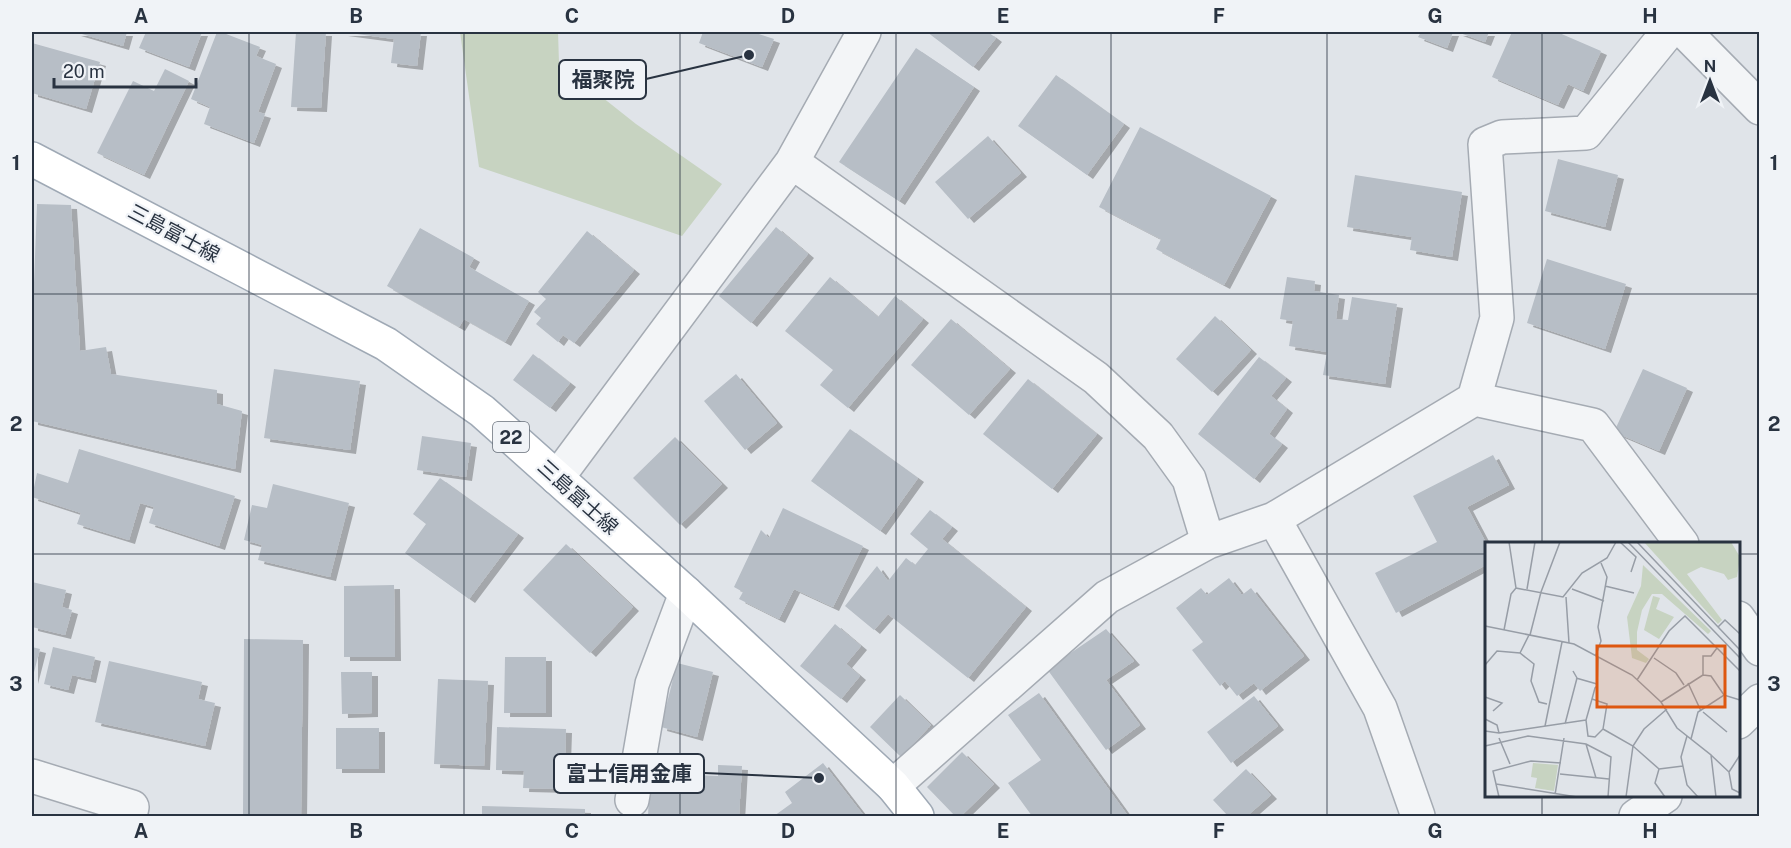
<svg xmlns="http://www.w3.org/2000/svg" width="1791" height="848" viewBox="0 0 1791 848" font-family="'Public Sans','Noto Sans JP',sans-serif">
  <defs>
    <filter id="shadow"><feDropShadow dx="6" dy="4" stdDeviation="0" flood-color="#0004"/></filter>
  </defs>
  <rect width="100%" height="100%" fill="#e0e4e9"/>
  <path fill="#c7d3c1" d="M460,32h98l1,31 77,61 86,60 -40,52 -203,-69z"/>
  <path fill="#b7bec6" filter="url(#shadow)" d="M75,32h52l-4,14z
    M146,32h56l-13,35 -50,-19z
    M217,32h4l39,15 -4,9 20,8 -18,48 7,2 -11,29 -50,-19 6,-17 -19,-8z
    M296,32h30l-5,76 -30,-1z
    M342,32h79l-4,34 -26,-3 3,-24z
    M703,32h50l21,7 -12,28 -63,-24z
    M927,32h61l8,6 -23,29z
    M1421,32h32l-6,16 -29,-11z
    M1457,32h32l-4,10z
    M1512,32h45l44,19 -18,40 -15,-7 -10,21 -66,-28z
    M32,43l68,19 -14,47 -54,-16z
    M916,48l58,39 -75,114 -60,-39z
    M165,69l24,12 -45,94 -47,-22 36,-72 21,10z
    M1056,75l68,49 -37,51 -69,-49z
    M1140,127l131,69 -47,89 -68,-36 5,-10 -62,-32z
    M988,136l33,37 -53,46 -33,-37z
    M1558,159l60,16 -13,52 -60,-16z
    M1355,175l107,17 -10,65 -42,-7 2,-13 -65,-10z
    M37,204l34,1 9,146 26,-4 5,27 106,16v14l25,7 -7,58 -203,-48v-85z
    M776,227l32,27 -57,69 -32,-27z
    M420,228l54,30 -5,9 60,34 -24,41 -41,-23 -5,8 -72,-41z
    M587,231l47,39 -60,73 -11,-8 -5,7 -22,-18 5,-6 -7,-6 12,-13 -8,-7z
    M1547,259l79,25 -21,65 -78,-26z
    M830,277l48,40 17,-21 28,23 -75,89 -28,-23 13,-15 -48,-39z
    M1287,277l28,4 -1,10 25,4 -3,24 12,1 4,-23 45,7 -12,80 -62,-9 4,-23 -38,-6 4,-25 -13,-2z
    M1215,316l36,34 -39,42 -36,-33z
    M951,319l59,50 -41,46 -58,-50z
    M533,354l37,29 -20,25 -37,-28z
    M1259,357l27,21 -15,18 16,13 -18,25 13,10 -28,35 -56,-45z
    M274,369l86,12 -10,69 -86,-12z
    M1643,369l44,19 -28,63 -45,-19z
    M736,374l41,49 -32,27 -41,-49z
    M1028,379l69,55 -45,55 -69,-55z
    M850,429l68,49 -38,53 -69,-50z
    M422,436l49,7 -5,34 -49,-7z
    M675,437l47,47 -42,41 -47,-47z
    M79,449l156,47 -16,50 -70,-23 5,-16 -14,-4 -11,37 -52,-16 4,-11 -49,-16 5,-24 31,10z
    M1493,455l16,30 -42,22 19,36v22l-90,48 -21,-40 62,-31 -24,-46z
    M440,478l78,56 -49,65 -64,-46 21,-29 -13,-10z
    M273,484l76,19 -19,74 -72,-17 4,-15 -18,-5 8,-35 15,3z
    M783,508l80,38 -30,61 -39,-18 -15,30 -40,-20 4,-7 -9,-5 27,-57 8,8z
    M930,510l22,17 -10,12 84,68 -58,71 -80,-64 -14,16 -29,-24 32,-40 11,15 18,-23 9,7 13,-16 -18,-15z
    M566,544l67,63 -43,46 -67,-63z
    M1229,578l13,17 9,-7 53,68 -44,35 -6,-8 -17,13 -12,-15 -5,5 -28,-36 11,-8 -27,-34 25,-20 6,7z
    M32,582l34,8 -4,17 10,3 -7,25 -33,-8z
    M394,585l1,72h-51v-71z
    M835,624l26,22 -15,18 14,12 -19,23 -41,-33z
    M1106,629l28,32 -28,19 34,45 -34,25 -59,-81z
    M244,639l59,1 -2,176h-58z
    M32,647l8,2 -8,31z
    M53,647l42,10 -5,22 -18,-4 -4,15 -24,-6z
    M505,657h41v56h-42z
    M109,661l93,21 -4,17 17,4 -10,43 -110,-24z
    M677,663l36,9 -16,65 -36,-10z
    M341,672h31v41l-30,1z
    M438,679l50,2 -4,85 -50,-2z
    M1039,693l89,123h-96l-24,-33 33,-23 -33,-45z
    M900,695l31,30 -30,32 -31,-30z
    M1254,696l24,30 -47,37 -24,-31z
    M497,727l69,2 -2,60 -41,-1 1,-17 -28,-1z
    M336,728h43v41h-43z
    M962,752l32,32 -33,32h-6l-28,-29z
    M823,763l41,53h-90l18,-13 -7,-11z
    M718,765l24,1 -3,50h-91l2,-43 68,3z
    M1246,769l25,26 -24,21h-19l-15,-16z
    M482,806l103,3v7h-103z"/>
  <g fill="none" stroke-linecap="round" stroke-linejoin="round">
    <g stroke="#a5abb3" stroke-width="36">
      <path id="minor" d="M1685,32l75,76
        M792,162l304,216 62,58 31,43 19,63
        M1474,399l119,26 89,119
        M557,478l235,-316 72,-130
        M1274,519l106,189 38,108
        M1738,618l22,31
        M1738,722l22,-21
        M32,776l100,31 -2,9
        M893,786l214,-189 101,-55 66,-23 200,-120 23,-81 -12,-174 17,-7 84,-4 82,-101
        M632,800l20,-116 34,-91
        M1636,816l29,-20"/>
    </g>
    <g stroke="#9fa9b5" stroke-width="36">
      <path id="primary" d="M32,159l354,185 96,67 204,182 207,193 24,30"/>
    </g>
    <use href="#minor" stroke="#f3f5f7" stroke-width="33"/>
    <use href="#primary" stroke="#fff" stroke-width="33"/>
  </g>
  <path fill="none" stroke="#293341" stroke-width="1.5" stroke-opacity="0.55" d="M249,32v784M464,32v784M680,32v784M896,32v784M1111,32v784M1327,32v784M1542,32v512M32,294h1728M32,554h1454M1738,554h22M1542,796v20"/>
  <g text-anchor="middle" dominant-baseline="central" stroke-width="4.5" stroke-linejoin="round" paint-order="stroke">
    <rect fill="#f0f3f7" stroke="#656d78" stroke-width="1.5" x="493" y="422" width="36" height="30" rx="4.5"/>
    <g font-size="18" font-weight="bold" fill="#293341">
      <text x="511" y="437">22</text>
    </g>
    <g font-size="20" fill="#293341" stroke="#f0f3f7">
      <text transform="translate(174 233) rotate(28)">三島富士線</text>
      <text transform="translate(578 497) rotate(42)">三島富士線</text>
    </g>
  </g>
  <g transform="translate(1485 542)">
    <rect width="255" height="255" fill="#e0e4e9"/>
    <path d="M159,0h87l9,15 -3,20 -9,3 -4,-6 -23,-7 -14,7 35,46 -4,4zM158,23l68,66 -3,3 -46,-40h-10l-10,16 -5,22v18l12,9 -3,4 -14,-5 -5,-41 14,-31zM168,54l7,2 -4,11 18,8 -15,22 -15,-9zM48,221l25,2 -4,26 -19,-3 2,-10 -6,-1z" fill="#c7d3c1"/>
    <path fill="none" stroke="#979da6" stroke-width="1.5" d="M24,0l7,46 47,9 19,-24 25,-15 9,-16M135,0l16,15 -5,15M143,0l112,116M152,0l103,108M120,44l29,7M42,47l8,-47M87,47l32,12M81,55l3,46M0,84l89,18 58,31 29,27 16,26 34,27 5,42M233,85l7,-7 15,14M19,88l7,-36 5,-6M45,93l11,-43 19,-50M35,111l9,-18M111,113l5,-14 -3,-14 9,-50 -6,-14M169,116l22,15 8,12M0,123l12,-14 23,2 14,11 -3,17 8,21 8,2M218,133l8,1 13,19M91,136l21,6M152,138l32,-49 16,-15 55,55M203,141l13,28M0,155l17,6 -9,8M107,157l15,5 -4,25 -8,8 -7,-1 -2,-16 6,-21 3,-11 2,-2 1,-29M176,160l42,-27v-19h8l6,-8M218,170l24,20M0,177l12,6 2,8M80,182l12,-46 -4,-7M60,184l17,-84M118,187l30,17 26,23 -4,14 10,14M0,189l14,2 87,-13M202,194l-6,21 6,28 11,12M14,196l11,26M206,197l7,-27 26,-17 16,5M101,202l10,34M0,204l43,-10 58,8 25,13 -3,40M226,213l18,17 3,17 8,4M174,227l24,-3M244,230l11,-17M75,232l49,5M11,242l81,13M70,253l9,-57M14,255l-6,-26 38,-10 30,2M141,255l7,-51 11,-17 23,-20"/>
    <path fill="#de570f" fill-opacity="0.15" stroke="#de570f" stroke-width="3" d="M112,104h128v61h-128z"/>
    <rect width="255" height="255" fill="none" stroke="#293341" stroke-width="3"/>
  </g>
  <path fill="none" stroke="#293341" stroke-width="2" d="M749 55L646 79M819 778L704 773"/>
  <g fill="#293341" stroke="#f0f3f7" stroke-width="2">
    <circle cx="749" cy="55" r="6"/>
    <circle cx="819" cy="778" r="6"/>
  </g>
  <g fill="#f0f3f7" stroke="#293341" stroke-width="2">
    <rect x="559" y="60" width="87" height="39" rx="6"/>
    <rect x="554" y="754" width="150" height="39" rx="6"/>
  </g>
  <g font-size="21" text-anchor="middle" font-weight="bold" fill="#293341">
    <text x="603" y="87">福聚院</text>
    <text x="629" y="781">富士信用金庫</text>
  </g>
  <rect width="1791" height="848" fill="none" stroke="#f0f3f7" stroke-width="66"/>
  <g transform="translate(1710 81)" stroke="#f0f3f7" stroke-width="4.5" paint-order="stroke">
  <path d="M0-4.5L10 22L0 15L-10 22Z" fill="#293341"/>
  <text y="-9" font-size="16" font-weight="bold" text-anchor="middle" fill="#293341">N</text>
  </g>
  <path d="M54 78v9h142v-9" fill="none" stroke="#293341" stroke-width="3"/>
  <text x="63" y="78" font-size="18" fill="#293341" stroke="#f0f3f7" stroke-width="4.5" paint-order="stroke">20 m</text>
  <rect x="33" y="33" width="1725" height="782" fill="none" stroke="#293341" stroke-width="2"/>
  <g font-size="20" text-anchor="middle" font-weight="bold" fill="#293341">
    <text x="141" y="23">A</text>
    <text x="356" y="23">B</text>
    <text x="572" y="23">C</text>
    <text x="788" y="23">D</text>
    <text x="1003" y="23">E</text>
    <text x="1219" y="23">F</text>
    <text x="1435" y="23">G</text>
    <text x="1650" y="23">H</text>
    <text x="16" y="170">1</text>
    <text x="1774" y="170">1</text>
    <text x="16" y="431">2</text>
    <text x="1774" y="431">2</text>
    <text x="16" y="691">3</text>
    <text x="1774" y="691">3</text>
    <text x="141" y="838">A</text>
    <text x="356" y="838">B</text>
    <text x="572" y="838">C</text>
    <text x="788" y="838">D</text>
    <text x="1003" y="838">E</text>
    <text x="1219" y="838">F</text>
    <text x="1435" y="838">G</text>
    <text x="1650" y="838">H</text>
  </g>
</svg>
